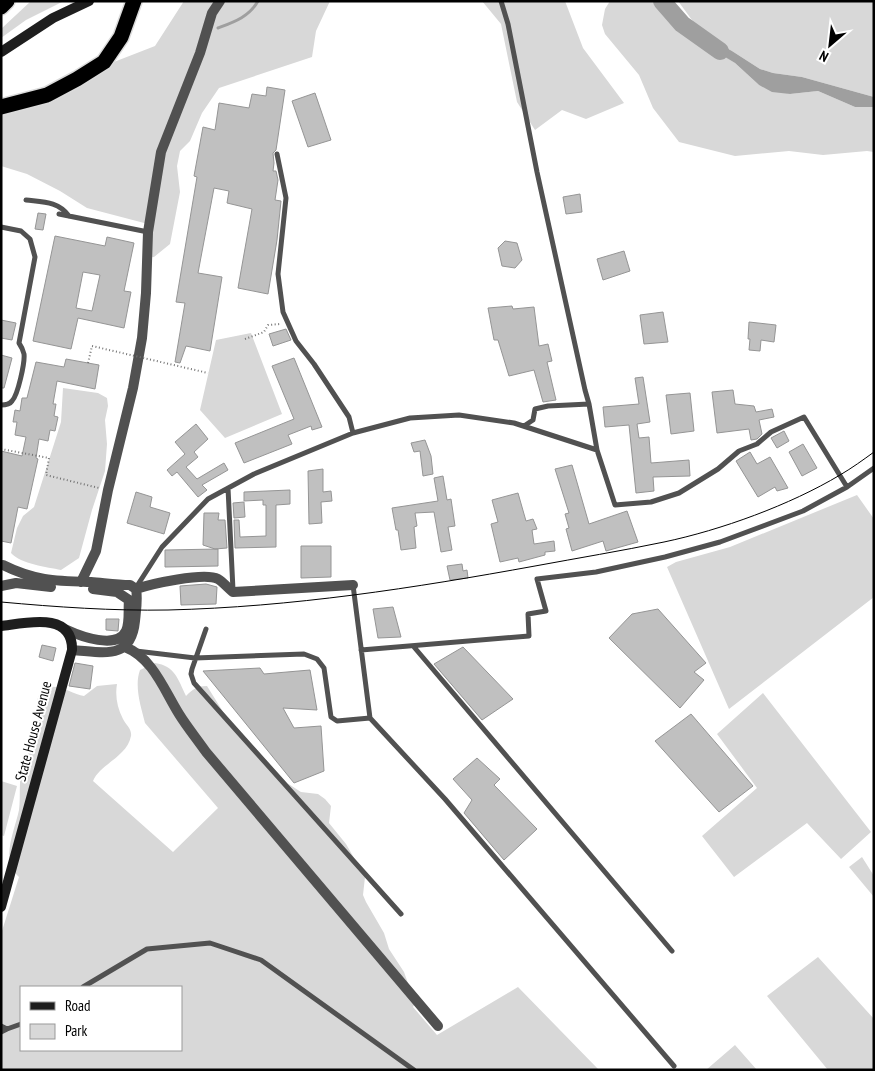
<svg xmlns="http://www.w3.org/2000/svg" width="875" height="1071" viewBox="0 0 875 1071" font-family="'PT Sans Narrow',sans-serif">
  <rect width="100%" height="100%" fill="#fff"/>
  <path fill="#d8d8d8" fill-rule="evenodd" d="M31,1h33l-38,19 -25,18v-9z
    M184,1h146l-14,30 -4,26 -93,31 -17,25 -12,28 -10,10 -3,15 3,26 -10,52 -16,13 -9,1 3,-34 -61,-16 -27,-17 -33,-17 -26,-8v-55l100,-44 54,-21z
    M482,1h83l18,47 41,55 -38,16 -24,-9 -27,20 -18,-28 -16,-78z
    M610,1h49l17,22 59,40 24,22 31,9 28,-3 37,16h19v45l-7,-1 -44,4 -34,-4 -54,5 -56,-14 -26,-34 -14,-33 -34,-41 -3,-9 3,-16z
    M678,1h196v96l-72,-20 -29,-4 -13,-4 -28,-18 -29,-16z
    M251,333l31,81 -57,24 -25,-28 16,-70z
    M63,388l35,5 9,5 1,8 -3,14 2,24 -2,27 -13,39 -13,48 -18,12c-14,-3 -40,-6 -50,-17l6,-25 6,-12 11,-9 27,-85z
    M857,495l17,24v78l-145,112 -62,-142 9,-5 54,-15z
    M155,663c20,3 23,16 31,33 7,-7 11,-10 21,-10l18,29 62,68 14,9 17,2 7,5 6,7 -2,17 17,21 19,33 -2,18 3,7 18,31 5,16 15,23 11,31 -2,4 24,28 81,-48 81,83h-598v-136l18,-57c-19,-17 -5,-44 0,-67 2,-14 -1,-31 4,-45 4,-11 12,-21 15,-32 4,-12 -6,-30 3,-41 11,-13 30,2 43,4l13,-10 20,-2c-2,11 0,24 6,35 3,6 9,10 8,17 -4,21 -31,28 -38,45l80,71 45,-44 -73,-85c-4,-16 -11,-37 -5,-53zM21,987h160v63h-160z
    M763,693l108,139 -30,27 -34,-36 -73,54 -32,-41 55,-48 -40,-54z
    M1,781l16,5 -13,50 -3,-1z
    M862,857l12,19v21l-25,-30z
    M818,957l56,62v51h-46l-61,-74z
    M735,1045l22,25h-51z"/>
  <path fill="#9f9f9f" d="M703,35l29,16 28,18 13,4 29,4 72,20v10h-19l-37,-16 -28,3 -18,-2 -13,-7 -24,-22 -23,-14 -10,-9z"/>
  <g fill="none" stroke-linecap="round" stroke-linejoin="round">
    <path stroke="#9f9f9f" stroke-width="3" d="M218,28c16,-6 31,-11 40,-27"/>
    <path stroke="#9f9f9f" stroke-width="18" d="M662,1l20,23 38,27"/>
  </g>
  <path fill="#c0c0c0" stroke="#959595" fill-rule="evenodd" d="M267,87l18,3 -9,60 -3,3 1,10 -1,8h3l2,9 -3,20 6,1 -4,39 -9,54 -30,-6 14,-79 -25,-6 2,-12 -15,-3 -16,85 24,4 -12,74 -24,-5 -6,17 -5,-1 10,-59 -9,-1 21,-125 -3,-1 9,-49 12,3 4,-27 30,5 3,-14 14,2z
    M315,93l16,47 -23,7 -16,-46z
    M580,194l2,18 -16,2 -3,-17z
    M38,213l8,1 -3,16 -8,-1z
    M55,236l50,10 2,-9 27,6 -10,48 7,1 -7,36 -46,-10 -7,31 -38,-8zM83,272l17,3 -8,36 -16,-3z
    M505,241l12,2 5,17 -7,8 -13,-2 -4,-18z
    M624,251l6,20 -27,9 -6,-21z
    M512,306l1,3 21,-2 5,39 9,-2 4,17 -5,1 9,38 -13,2 -9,-32 -25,6 -11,-36h-4l-6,-32z
    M663,312l5,30 -24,2 -4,-29z
    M1,320l15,3 -4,17 -11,-2z
    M749,322l27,3 -2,17 -13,-2 -1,11 -11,-1 1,-11h-2z
    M286,329l5,11 -18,6 -4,-12z
    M1,355l11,3 -8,30h-3z
    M294,358l28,69 -10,3 -1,-4 -23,9 4,9 -48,19 -9,-20 59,-24 -22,-53z
    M66,359l33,6 -4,24 -38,-8 -4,23h3l-2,12 4,1 -3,14 -5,-1 -2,11 -9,-2 -3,19 2,1 -11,50 -9,-2 -7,36 -10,-2v-90l21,5 4,-19 -11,-2 2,-13h-4l2,-12 5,1 2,-13h5l9,-36 28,5z
    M643,377l7,45 -13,2 2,14 10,-1 2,26 38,-3 1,16 -37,1 1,14 -18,2 -7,-68 -24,2 -2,-20 36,-3 -4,-26z
    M733,390l2,14 19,2 2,6 16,-3 2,8 -15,3 3,14 -5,5 -6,1 -2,-11 -32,4 -5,-41z
    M690,393l4,38 -23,3 -5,-39z
    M196,424l12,15 -14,13 4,5 -12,10 11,12 27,-16 4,7 -26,15 5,5 -9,7 -21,-25 -5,4 -5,-6 18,-16 -10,-12z
    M784,431l5,10 -12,7 -6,-10z
    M425,440l6,16 2,18 -10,2 -3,-25 -6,1 -3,-9z
    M803,444l14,24 -15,8 -13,-24z
    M750,452l7,12 13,-7 18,31 -11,3 -2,-4 -17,10 -22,-36z
    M572,465l17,59 38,-13 11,31 -32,9 -3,-10 -31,10 -6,-22 3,-1 -4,-14 4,-1 -14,-44z
    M323,469v23l8,-1 1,10 -11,1 1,21 -13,1 -1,-53z
    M443,476l4,24 4,-1 4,27 -7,1 4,23 -11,2 -7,-40 -19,1 2,13 -3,1 2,21 -15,2 -3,-20h-2l-4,-22 46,-7 -4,-23z
    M290,490v14l-14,1v42l-41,1 -1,-28h5l1,17 26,-1v-31h-3v-5l-19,1v-9z
    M136,492l16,5 -2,10 20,6 -6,21 -37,-11z
    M518,493l8,28 7,-2 4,10 -5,1 2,14 20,-3 1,10 -10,1v3l-26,7 -1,-4 -18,4 -9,-38 7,-2 -6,-22z
    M244,502l1,15 -11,1 -1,-15z
    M204,513h15l-1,7h7l2,28 -12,1 -12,-4z
    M301,546h30v31l-30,1z
    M218,549v17l-53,1v-17z
    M462,564l1,7 4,-1 1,8 -18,2 -3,-14z
    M206,584l11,3 -1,17 -35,1 -1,-19z
    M393,607l8,30 -23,1 -5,-29z
    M658,609l48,54 -12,9 10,8 -24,28 -71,-70 23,-24z
    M106,619h13l-1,12 -12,-1z
    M42,645l14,3 -3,13 -14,-4z
    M463,647l50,52 -31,21 -48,-56z
    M75,663l18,3 -3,23 -21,-3z
    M260,668l4,6 46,-4 7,40 -34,-2 11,20 27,-2 3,45 -30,12 -91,-112z
    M691,714l62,72 -34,26 -64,-71z
    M477,758l23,21 -6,6 43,44 -33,31 -40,-47 8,-13 -19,-21z"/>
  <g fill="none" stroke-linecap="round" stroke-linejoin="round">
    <g stroke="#dbdbdb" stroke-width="18">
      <path id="highway" d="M1,7l6,-6
        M1,107l46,-12 30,-16 27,-17 17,-25 13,-36"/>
    </g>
    <path stroke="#737373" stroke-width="2" stroke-dasharray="1 2.5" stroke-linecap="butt" d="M245,339l19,-7 4,-7 12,-1
      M1,449l48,9 -3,17 53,13"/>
    <path stroke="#515151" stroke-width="5" d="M277,154l9,44 -8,76 5,38 13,29 18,23 35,53 4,16
      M26,200c17,2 32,1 43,16
      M59,214l89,18
      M1,227l20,4 9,8 5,18 -16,86c2,3 4,7 5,11 1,8 -6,41 -12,47 -2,3 -7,4 -11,4
      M524,426l9,-6 2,-11 13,-3 41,-2
      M847,487l27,-19
      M228,488l5,102
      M353,585l17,133
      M137,586l25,-39 46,-48 46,-25 99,-41 57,-15 49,-3 55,8 83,27
      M206,629l-14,40 -1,5 3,9 207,231
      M414,647l258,304
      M361,650l168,-14 -1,-22 18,-3 -9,-32 59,-7 69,-15 55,-15 83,-31 44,-24 -43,-70 -33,15 -14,12 -18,7 -21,18 -39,24 -28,9 -36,3 -18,-55 -8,-46 -4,-14 -48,-218 -29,-148 -7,-23
      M136,651l59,7 109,-4 13,5 7,9 7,49 6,4 33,-3 75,81 229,267
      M83,987l64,-38 63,-6 51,17 153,110
      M1,1026l6,3 -6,3
      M7,1029l14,-5"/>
    <path stroke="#515151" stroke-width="10" d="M3,565c32,16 53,16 88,17 13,1 26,3 39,3l6,4c2,10 0,22 -1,32 -4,40 -32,31 -63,29
      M81,582l15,-31 12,-61 25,-102 9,-50 4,-45 2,-61 13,-80 39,-99 12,-40 8,-12
      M1,586l15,-3 35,4
      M136,589c15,-5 68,-17 82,-10 5,3 10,9 15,13l120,-7
      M67,630c13,6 50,20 59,1 4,-8 2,-22 3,-31l-12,-8 -24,-3
      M125,647c28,11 39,43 54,67 8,13 18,25 27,38l232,274"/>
    <path stroke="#1e1e1e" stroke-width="10" d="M1,52l52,-34 36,-17
      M1,626c25,-3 72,-15 71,24l-71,257"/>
    <use href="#highway" stroke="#000" stroke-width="15"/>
    <path stroke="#000" stroke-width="1" d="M1,602c55,5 112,9 167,8 124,-3 246,-22 367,-44 43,-8 86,-15 129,-24 57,-12 126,-37 176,-67 12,-7 23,-15 34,-23"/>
    <path stroke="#737373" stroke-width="2" stroke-dasharray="1 2.5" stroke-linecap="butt" d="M88,363l4,-17 116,27"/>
  </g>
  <g text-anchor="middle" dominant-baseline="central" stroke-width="4" stroke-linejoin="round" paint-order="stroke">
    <g font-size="15" fill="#000" stroke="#fff">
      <text transform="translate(33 731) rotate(-75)">State House Avenue</text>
    </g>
  </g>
  <rect width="875" height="1071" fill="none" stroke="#000000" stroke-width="5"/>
  <rect x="20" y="986" width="162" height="65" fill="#ffffff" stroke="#999999"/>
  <rect x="30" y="1002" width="25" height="8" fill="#1e1e1e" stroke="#999999"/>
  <text x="65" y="1011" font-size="15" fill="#000000">Road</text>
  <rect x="30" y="1024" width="25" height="15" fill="#d8d8d8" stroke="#999999"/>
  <text x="65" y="1036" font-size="15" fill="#000000">Park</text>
  <g transform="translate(830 45) rotate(208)" stroke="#ffffff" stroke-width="4" paint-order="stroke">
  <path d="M0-4L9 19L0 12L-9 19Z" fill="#000000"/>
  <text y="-8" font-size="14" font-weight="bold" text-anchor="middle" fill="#000000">N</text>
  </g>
</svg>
